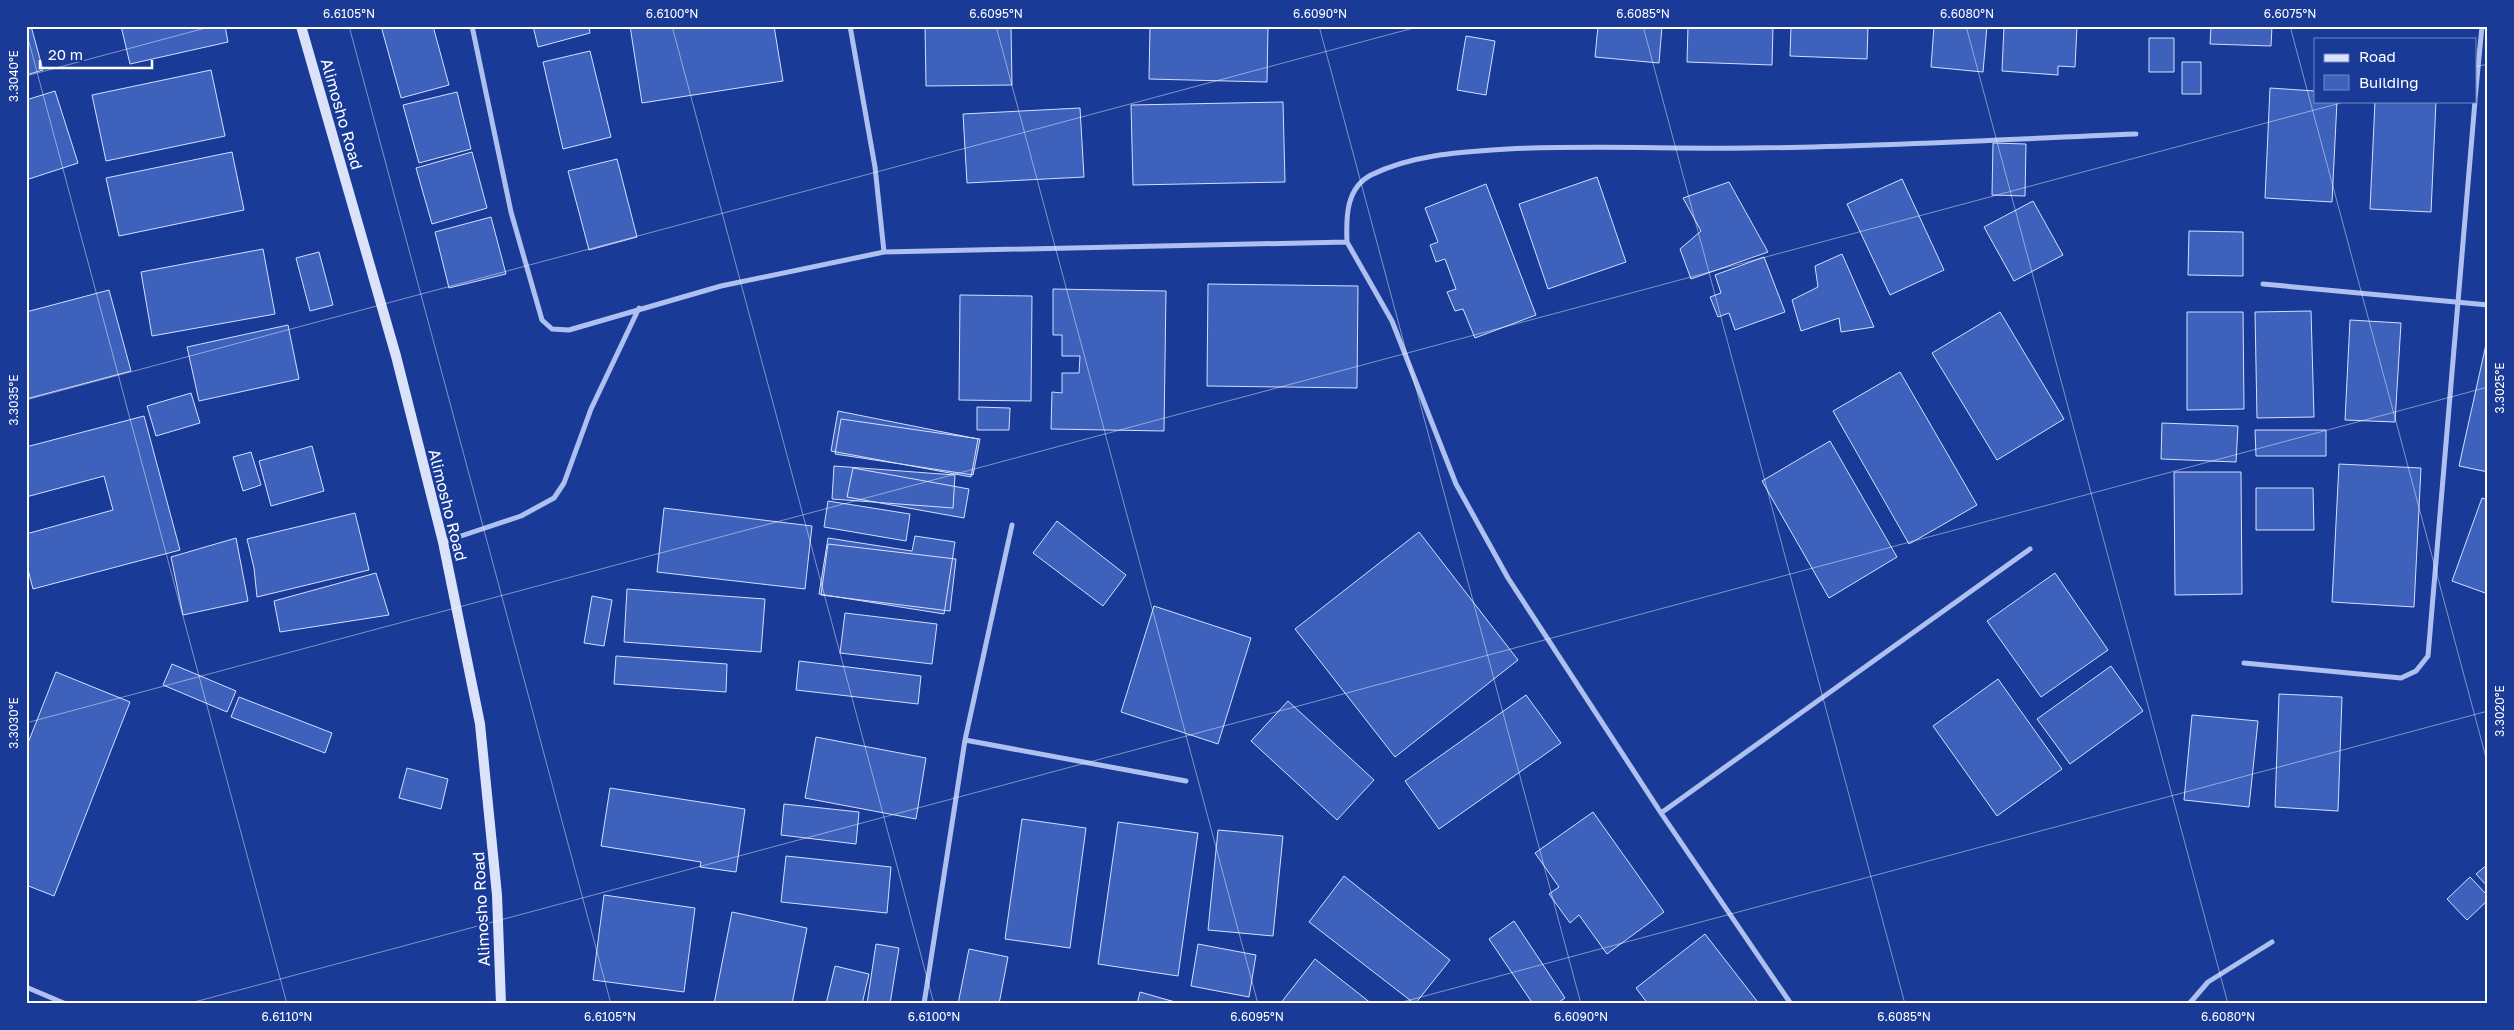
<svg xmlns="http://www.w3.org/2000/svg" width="2514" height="1030" viewBox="0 0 2514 1030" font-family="'Golos Text',sans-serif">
  <rect width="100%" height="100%" fill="#193b97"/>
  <path fill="#3e62bc" stroke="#d4dffb" d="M26,26h5l12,44 -17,5z
    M121,26h104l3,16 -98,22z
    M381,26h52l16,59 -48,13z
    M533,26h56l1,7 -52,14z
    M630,26h144l9,55 -141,22z
    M925,26h86l1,59 -86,1z
    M1150,26h118l-1,56 -118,-3z
    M1598,26h64l-3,37 -64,-6z
    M1688,26h85l-1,39 -85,-3z
    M1791,26h77l-1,33 -77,-3z
    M1934,26h53l-4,46 -52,-5z
    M2004,26h73l-2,41 -17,-1v9l-56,-4z
    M2211,26h61l-1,20 -61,-2z
    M1466,36l29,5 -9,54 -29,-5z
    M2149,38h25v34h-25z
    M590,51l21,86 -48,12 -20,-87z
    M2182,62h19v32h-19z
    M211,70l14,66 -119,25 -14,-66z
    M2270,88l45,3v10h22l-5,101 -67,-4z
    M55,91l23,72 -52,17v-80z
    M457,92l14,57 -52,14 -16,-58z
    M2375,101h61l-5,111 -61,-3z
    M1283,102l2,80 -152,3 -2,-80z
    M1080,108l4,69 -117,6 -4,-69z
    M1993,143l33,1 -1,52 -33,-1z
    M232,152l12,58 -125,26 -13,-58z
    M472,152l15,56 -55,16 -16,-56z
    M617,159l20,78 -48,13 -21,-79z
    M1597,177l29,85 -78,27 -29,-85z
    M1902,179l42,91 -54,25 -43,-91z
    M1729,182l39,70 -77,27 -11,-30 21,-18 -18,-33z
    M1486,184l50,131 -61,23 -12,-29 -8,2 -8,-19 9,-3 -11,-30 -9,3 -6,-17 8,-3 -13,-34z
    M2033,201l30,54 -49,26 -30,-54z
    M491,217l15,57 -57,14 -14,-56z
    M2189,231l54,1v44l-55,-1z
    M263,249l12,65 -123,22 -11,-64z
    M319,252l14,53 -23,6 -14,-53z
    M1842,254l32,73 -33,5 -2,-14 -38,13 -9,-31 26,-13 -3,-21z
    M1764,257l21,55 -50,18 -6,-17 -11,4 -8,-20 11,-4 -6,-18z
    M1208,284l150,2 -1,102 -150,-2z
    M1053,289l113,2 -2,140 -113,-2 1,-37 10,1v-20h17l1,-17h-18v-21h-9z
    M109,290l22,81 -105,28v-87z
    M960,295l72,1 -1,105 -72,-1z
    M2311,311l3,106 -57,1 -2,-106z
    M2000,312l64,107 -67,41 -65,-107z
    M2187,312h56l1,97 -57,1z
    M2350,320l51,3 -6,99 -50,-2z
    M288,325l11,54 -100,22 -12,-54z
    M2487,340h1v132l-29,-6z
    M1900,372l77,133 -68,39 -76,-133z
    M191,393l9,30 -44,13 -9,-30z
    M977,407l33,1 -1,22h-32z
    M838,411l140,28 -7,38 -140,-26z
    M144,416l36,134 -147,39 -7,-27v-28l87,-24 -9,-34 -78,21v-50z
    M841,419l139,20 -7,36 -138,-21z
    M2162,423l76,3 -2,36 -75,-3z
    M2255,430h71v26h-70z
    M1830,441l67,116 -68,41 -67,-117z
    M312,446l12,45 -53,15 -12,-45z
    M251,452l10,33 -18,6 -10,-34z
    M2339,464l82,4 -7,139 -82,-5z
    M834,466l121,9 -2,33 -121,-9z
    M853,468l116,21 -5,29 -117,-21z
    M2174,472h67l1,122 -67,1z
    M2256,488h57l1,42h-58z
    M2482,498l6,2v94l-36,-13z
    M828,501l82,13 -4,27 -82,-14z
    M664,508l148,18 -7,63 -148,-17z
    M355,513l14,57 -112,27 -3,-29 -7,-29z
    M1057,521l69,54 -23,31 -70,-53z
    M1419,532l99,128 -123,97 -100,-128z
    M915,536l40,6 -11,72 -125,-20 9,-56 84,13z
    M236,538l12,63 -65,14 -12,-58z
    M828,544l128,15 -6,52 -129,-16z
    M376,573l13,42 -109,17 -6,-31z
    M2055,573l53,77 -67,47 -54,-76z
    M627,589l138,10 -4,53 -137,-10z
    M592,596l20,4 -8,46 -20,-3z
    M1154,606l97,32 -33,106 -97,-32z
    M845,613l92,11 -5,40 -92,-11z
    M616,656l111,8 -1,28 -112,-8z
    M799,661l122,15 -3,28 -122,-14z
    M172,664l64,27 -9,21 -64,-27z
    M2111,666l32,45 -73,53 -33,-45z
    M56,672l74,30 -76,194 -28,-11v-137z
    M1998,679l64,90 -65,47 -64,-90z
    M2279,694l63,3 -4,114 -63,-4z
    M1526,695l35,48 -122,86 -34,-48z
    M239,697l93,36 -7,20 -94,-36z
    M1288,701l86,79 -37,40 -86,-79z
    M2192,715l66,6 -9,86 -65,-7z
    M816,737l110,21 -10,61 -111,-21z
    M407,768l41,11 -7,30 -42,-11z
    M610,788l135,21 -9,63 -36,-5 1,-5 -100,-16z
    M784,804l75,8 -3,32 -75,-9z
    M1593,812l71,100 -57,42 -28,-39 -9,8 -21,-29 10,-7 -24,-34z
    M1022,819l64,9 -16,120 -65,-9z
    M1118,822l80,11 -20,143 -80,-12z
    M1218,830l65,6 -10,100 -65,-6z
    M786,856l105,11 -4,46 -106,-11z
    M2488,864v23l-12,-13z
    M1344,876l106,84 -35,44 -106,-82z
    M2470,877l18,19v4l-21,20 -20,-21z
    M604,895l91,13 -11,84 -91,-12z
    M732,912l75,16 -15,76h-78z
    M1514,921l51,77 -9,6h-23l-44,-65z
    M1705,934l52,67 -4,3h-105l-12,-16z
    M876,944l23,4 -9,56h-23z
    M1198,944l58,11 -7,42 -58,-11z
    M969,949l39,8 -9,47h-41z
    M1315,959l57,45h-92z
    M835,966l34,8 -7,30h-36z
    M1140,992l42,12h-45z"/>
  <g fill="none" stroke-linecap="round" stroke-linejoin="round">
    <path stroke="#adc0f0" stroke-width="5" d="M472,26l39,186 31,108 10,9 17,1 152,-44 163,-34 463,-10 45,79 64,163 52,94 153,235 130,191
      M850,26l25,141 9,85
      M2475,99l7,-73
      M1347,242c-1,-25 -1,-54 24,-67 42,-21 92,-23 137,-26 81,-4 161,0 242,-1 129,-1 258,-9 386,-14
      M2263,284l225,21
      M443,542l78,-26 33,-18 10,-15 27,-74 48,-101
      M2244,663l157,15 15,-7 12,-15 47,-555
      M965,740l221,41
      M1661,813l369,-264
      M26,987l40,17
      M924,1004l41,-264 47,-215
      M2189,1004l19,-22 64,-40"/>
    <path stroke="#dbe3fb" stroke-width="10" d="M301,26l95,330 47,186 37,182 17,171 4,109"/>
  </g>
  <path fill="none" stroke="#fff" stroke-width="1" stroke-opacity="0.45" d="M349,26l262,978M672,26l262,978M996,26l262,978M1319,26l262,978M1643,26l262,978M1966,26l262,978M2290,26l198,739M26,31l261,973M2475,67l13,-3M26,76l187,-50M26,400l1395,-374M26,723l2322,-622M187,1004l2301,-617M1395,1004l1093,-293"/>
  <g text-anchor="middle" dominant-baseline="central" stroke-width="5" stroke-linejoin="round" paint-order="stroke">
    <g font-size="16" fill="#fff" stroke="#193b97">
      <text transform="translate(342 114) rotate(74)">Alimosho Road</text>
      <text transform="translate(448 505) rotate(76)">Alimosho Road</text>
      <text transform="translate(481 909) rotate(-93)">Alimosho Road</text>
    </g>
  </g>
  <rect width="2514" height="1030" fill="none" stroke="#193b97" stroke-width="55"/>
  <rect x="2314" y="38" width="162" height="65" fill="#193b97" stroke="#7589c1"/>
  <rect x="2324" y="54" width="25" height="8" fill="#dbe3fb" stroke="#7589c1"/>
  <text x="2359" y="62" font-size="15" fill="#ffffff">Road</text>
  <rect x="2324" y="75" width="25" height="15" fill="#3e62bc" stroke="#7589c1"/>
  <text x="2359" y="88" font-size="15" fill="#ffffff">Building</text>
  <path d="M40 60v8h112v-8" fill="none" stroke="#ffffff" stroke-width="2.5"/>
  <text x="48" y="60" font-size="15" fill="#ffffff" stroke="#193b97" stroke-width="4" paint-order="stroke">20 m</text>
  <rect x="28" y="28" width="2458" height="974" fill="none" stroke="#fff" stroke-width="2"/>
  <g font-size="12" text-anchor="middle" fill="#fff">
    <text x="349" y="18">6.6105°N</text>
    <text x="672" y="18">6.6100°N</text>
    <text x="996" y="18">6.6095°N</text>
    <text x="1320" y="18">6.6090°N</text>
    <text x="1643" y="18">6.6085°N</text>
    <text x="1967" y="18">6.6080°N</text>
    <text x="2290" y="18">6.6075°N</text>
    <text transform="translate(14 76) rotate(-90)" y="4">3.3040°E</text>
    <text transform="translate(2500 388) rotate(-90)" y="4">3.3025°E</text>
    <text transform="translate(14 400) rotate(-90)" y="4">3.3035°E</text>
    <text transform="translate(2500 711) rotate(-90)" y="4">3.3020°E</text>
    <text transform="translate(14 723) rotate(-90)" y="4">3.3030°E</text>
    <text x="287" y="1021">6.6110°N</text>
    <text x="610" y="1021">6.6105°N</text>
    <text x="934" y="1021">6.6100°N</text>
    <text x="1257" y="1021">6.6095°N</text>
    <text x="1581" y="1021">6.6090°N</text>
    <text x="1904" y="1021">6.6085°N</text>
    <text x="2228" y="1021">6.6080°N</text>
  </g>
</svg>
